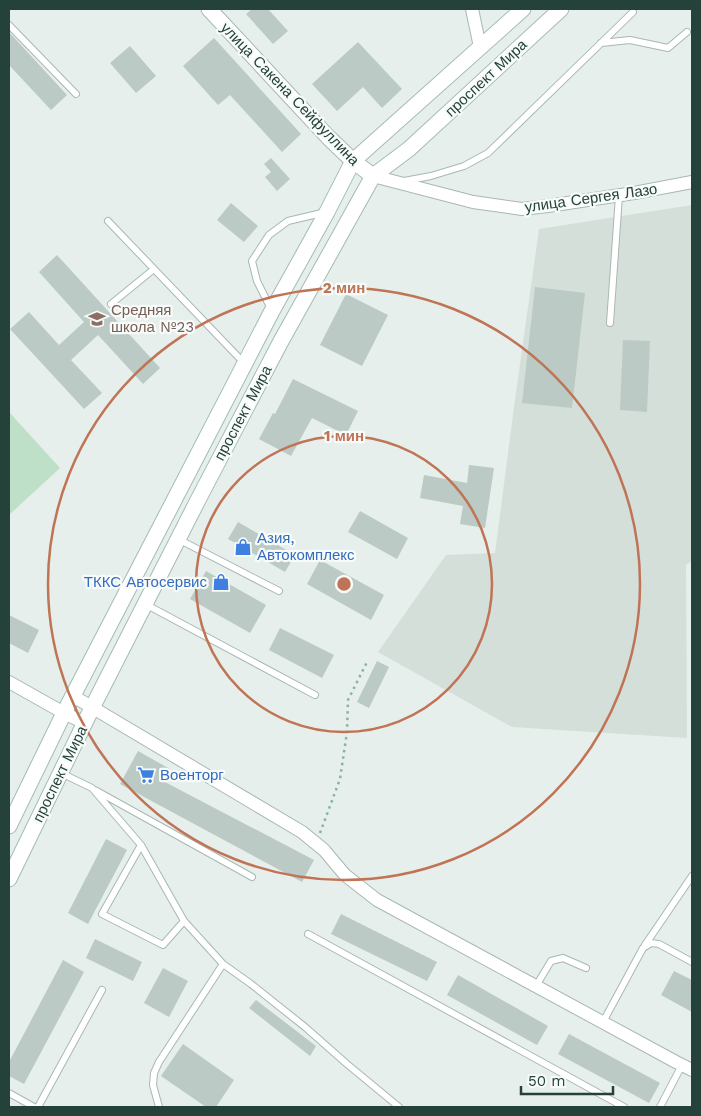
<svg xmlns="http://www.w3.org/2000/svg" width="701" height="1116" viewBox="0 0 701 1116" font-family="'Work Sans',sans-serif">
  <rect width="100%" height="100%" fill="#e6efeb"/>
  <path fill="#d4dfda" d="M692,205v356l-6,4 1,173 -175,-11 -134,-75 68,-97 49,-2 19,-146 25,-178z"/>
  <path fill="#bfe0c8" d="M9,412l51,56 -51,47z"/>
  <path fill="#bbcac4" d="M252,9h16l20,22 -15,13 -27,-30z
    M9,32l58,63 -16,15 -42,-45z
    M214,38l87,96 -19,18 -52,-57 -12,10 -35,-39z
    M358,42l44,47 -20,19 -19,-21 -26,24 -25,-27z
    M130,46l26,30 -20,17 -26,-30z
    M271,158l19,21 -13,12 -12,-14 6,-5 -7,-8z
    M231,203l27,23 -14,16 -27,-22z
    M57,255l103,113 -17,16 -45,-49 -27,25 31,33 -18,16 -74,-80 19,-17 30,33 25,-23 -45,-50z
    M535,287l50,6 -13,115 -50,-5z
    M346,294l42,21 -26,51 -42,-21z
    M623,340l27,1 -3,71 -27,-2z
    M293,379l65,32 -12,24 -34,-17 -21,38 -32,-17 14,-26 2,1z
    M469,465l25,3 -9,60 -25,-4 3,-18 -43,-8 4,-23 43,8z
    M360,511l48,27 -11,21 -49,-27z
    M238,522l57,33 -10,17 -57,-33z
    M320,560l64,35 -13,25 -64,-36z
    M206,571l60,34 -16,28 -60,-34z
    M9,615l30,15 -11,23 -19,-10z
    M280,628l54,27 -12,23 -53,-28z
    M377,661l12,6 -20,41 -12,-6z
    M138,751l32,18 -7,12 151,79 -12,22 -182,-98z
    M106,839l21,11 -39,74 -20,-11z
    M341,914l96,48 -10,19 -96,-47z
    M95,939l47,23 -9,19 -47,-23z
    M63,960l21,12 -60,112 -15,-8v-14z
    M163,968l25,13 -19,36 -25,-14z
    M674,971l18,9v32l-31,-17z
    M458,975l90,51 -11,19 -90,-50z
    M256,1000l60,46 -6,10 -61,-48z
    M569,1034l91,49 -11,20 -91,-49z
    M183,1044l51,36 -18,27h-10l-45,-31z"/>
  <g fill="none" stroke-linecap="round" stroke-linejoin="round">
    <g stroke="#a8b8b2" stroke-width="8">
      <path id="service" d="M9,25l67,69
        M601,43l29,-3 38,8 19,-16
        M404,181l27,-5 33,-10 24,-13 145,-141
        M108,221l136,142
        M111,304l43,-35
        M271,309l-14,-28 -5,-20 17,-26 19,-14 38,-9
        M610,323l9,-127
        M178,539l101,52
        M145,604l170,91
        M61,773l31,15 49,57 43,76 39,43 28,20 54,43 42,37 52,43
        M95,790l157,87
        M141,845l-39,69 61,31 21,-24
        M308,934l316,173
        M645,945l47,-69
        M536,986l15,-25 12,-3 23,10
        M603,1022l40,-74 8,-5 8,1 33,18
        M9,1093l25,14
        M38,1107l64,-117
        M159,1107l-6,-22 1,-12 5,-11 64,-98
        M660,1107l22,-42"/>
    </g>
    <g stroke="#a8b8b2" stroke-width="14">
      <path id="minor" d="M472,9l8,38
        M373,176l100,26 49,7 26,-3 86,-13 58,-11
        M9,682l55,31 21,10
        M73,696l229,136 22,18 21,25 32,25 299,162 16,8"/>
    </g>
    <g stroke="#a8b8b2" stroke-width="17">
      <path id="tertiary" d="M209,9l119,128 25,24 20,15"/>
    </g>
    <g stroke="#a4bbb3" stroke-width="17">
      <path id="secondary" d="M9,826l55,-113 208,-402 55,-99 26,-51 170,-152
        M9,879l83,-171 106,-208 82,-157 93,-167 36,-27 152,-140"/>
    </g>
    <path stroke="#86b3a5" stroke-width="2.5" stroke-dasharray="2.5 4" stroke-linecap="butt" d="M320,833l20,-54 7,-47 1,-32 20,-40"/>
    <use href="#service" stroke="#fff" stroke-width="6"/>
    <use href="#minor" stroke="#fff" stroke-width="12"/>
    <use href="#tertiary" stroke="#fff" stroke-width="15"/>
    <use href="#secondary" stroke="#fff" stroke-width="15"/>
  </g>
  <g fill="none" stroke="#c07456" stroke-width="2.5">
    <circle cx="344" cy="584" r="148"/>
    <circle cx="344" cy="584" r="296"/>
  </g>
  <defs>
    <g id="school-bare" transform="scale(1.35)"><path d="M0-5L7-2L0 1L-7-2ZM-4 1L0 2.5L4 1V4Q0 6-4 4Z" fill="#8d6e63" stroke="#f7fbf9" stroke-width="2.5" paint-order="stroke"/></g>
    <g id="shop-bare" transform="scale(1.35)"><path d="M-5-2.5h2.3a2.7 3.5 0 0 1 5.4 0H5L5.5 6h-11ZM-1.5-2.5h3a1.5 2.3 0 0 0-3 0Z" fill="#3f7fe0" stroke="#f7fbf9" stroke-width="2.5" paint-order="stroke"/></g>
    <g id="supermarket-bare" transform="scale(1.35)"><path d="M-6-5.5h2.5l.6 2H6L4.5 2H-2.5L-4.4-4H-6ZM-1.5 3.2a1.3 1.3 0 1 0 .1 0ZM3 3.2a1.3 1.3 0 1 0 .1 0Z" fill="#3f7fe0" stroke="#f7fbf9" stroke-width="2.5" paint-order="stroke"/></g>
  </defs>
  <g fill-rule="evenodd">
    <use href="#school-bare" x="97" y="319"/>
    <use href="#shop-bare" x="243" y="547"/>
    <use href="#shop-bare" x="221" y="582"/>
    <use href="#supermarket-bare" x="146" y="775"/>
  </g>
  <g text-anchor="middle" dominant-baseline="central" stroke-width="4.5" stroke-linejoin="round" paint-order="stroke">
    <g font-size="15" fill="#24423a" stroke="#f7fbf9">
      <text transform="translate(486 78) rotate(-43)">проспект Мира</text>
      <text transform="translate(290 94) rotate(46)">улица Сакена Сейфуллина</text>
      <text transform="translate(591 198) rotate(-8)">улица Сергея Лазо</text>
      <text transform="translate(243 413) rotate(-62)">проспект Мира</text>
      <text transform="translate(60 774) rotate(-64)">проспект Мира</text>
    </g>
    <g font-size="15" fill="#785e54" stroke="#f7fbf9" text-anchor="start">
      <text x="111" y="310">Средняя<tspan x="111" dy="17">школа №23</tspan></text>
    </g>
    <g font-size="15" fill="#366cbe" stroke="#f7fbf9" text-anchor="start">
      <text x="257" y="538">Азия,<tspan x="257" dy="17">Автокомплекс</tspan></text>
      <text x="207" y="582" text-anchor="end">ТККС Автосервис</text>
      <text x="160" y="775">Военторг</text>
    </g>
  </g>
  <circle cx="344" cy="584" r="8" fill="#c07456" stroke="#f7fbf9" stroke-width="2.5"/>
  <g font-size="15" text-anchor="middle" font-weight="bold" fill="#c07456" stroke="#f7fbf9" stroke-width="4.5" stroke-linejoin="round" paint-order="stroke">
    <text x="344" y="293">2 мин</text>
    <text x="344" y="441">1 мин</text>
  </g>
  <rect width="701" height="1116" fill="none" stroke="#24423a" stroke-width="20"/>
  <path d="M521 1086v8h92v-8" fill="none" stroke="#24423a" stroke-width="2.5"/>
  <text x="528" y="1086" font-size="15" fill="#24423a" stroke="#f7fbf9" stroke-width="4" paint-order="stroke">50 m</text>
</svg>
